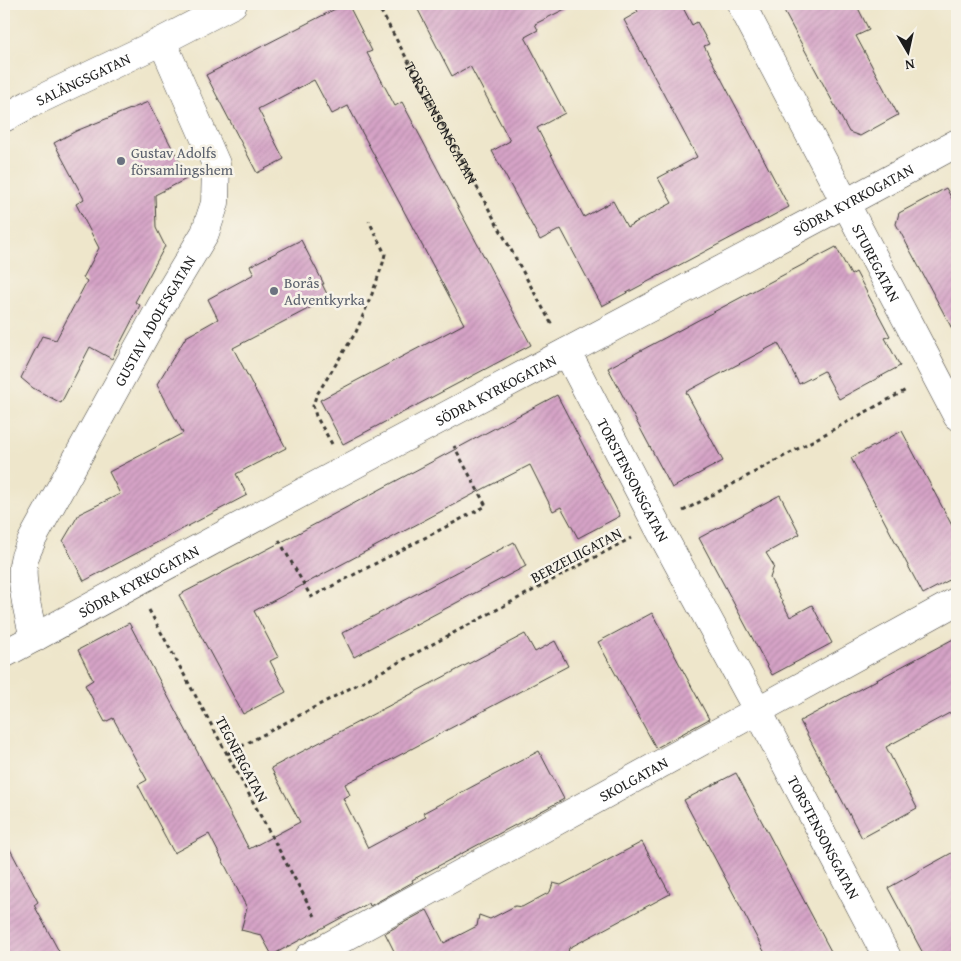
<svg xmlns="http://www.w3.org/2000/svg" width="961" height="961" viewBox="0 0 961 961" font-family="'Gentium Book Plus',serif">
  <defs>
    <pattern id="building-hatch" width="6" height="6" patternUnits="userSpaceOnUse" patternTransform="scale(1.25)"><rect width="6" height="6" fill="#d5a3c6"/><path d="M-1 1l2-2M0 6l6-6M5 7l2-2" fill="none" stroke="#b68caa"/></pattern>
  </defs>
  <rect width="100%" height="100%" fill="#f7f3e8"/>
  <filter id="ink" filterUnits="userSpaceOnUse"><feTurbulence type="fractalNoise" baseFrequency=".02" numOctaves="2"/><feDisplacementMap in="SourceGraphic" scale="10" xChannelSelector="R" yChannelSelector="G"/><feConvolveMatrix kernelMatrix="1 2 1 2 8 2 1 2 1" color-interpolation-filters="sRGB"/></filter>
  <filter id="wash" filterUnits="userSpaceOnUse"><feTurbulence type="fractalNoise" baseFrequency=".0096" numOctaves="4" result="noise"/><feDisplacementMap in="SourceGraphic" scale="20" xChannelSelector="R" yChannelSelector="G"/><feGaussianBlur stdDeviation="1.12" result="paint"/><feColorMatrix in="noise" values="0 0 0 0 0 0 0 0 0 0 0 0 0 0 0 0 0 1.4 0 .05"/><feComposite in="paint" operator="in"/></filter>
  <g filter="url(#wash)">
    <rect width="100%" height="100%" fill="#eee6cb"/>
    <g id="blocks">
      <path fill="url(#building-hatch)" d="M345,4h3l24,47 -5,2 28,53 7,-4 129,243 -188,99 -23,-44 144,-76 -116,-218 -16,8 -18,-34 -56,29 26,50 -27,14 -51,-98z
        M415,4h160l-40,20 3,6 -13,7 40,76 -28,15 47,89 29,-16 14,26 45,-24 -14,-25 39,-21 -73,-137 14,-8 -4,-8h47l11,21 5,-3 12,22 -5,2 85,161 -187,99 -41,-77 -21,11 -48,-89 18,-10 -40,-75 -18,10z
        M780,4h76l13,26 -13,6 42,79 -38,21 -11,-4z
        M148,102l40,76 -33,17 1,33 9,18 -30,56 5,3 -28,54 -22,-12 -29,56 -28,-15 -12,-10 21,-42 14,4 31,-59 -4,-3 16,-30 -23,-44 8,-5 -30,-56 22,-12z
        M946,188l11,20v130l-61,-114 3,-11z
        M301,240l23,44h-2l7,14 -96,50 53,100 -50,26 11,21 -163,86 -21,-40 16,-27 41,-20 -11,-22 74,-39 -26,-49 29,-47 32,-18 -10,-20 46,-25 -4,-8z
        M836,247l15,28 5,-3 34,64 -5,2 15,28 -61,33 -15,-28 -25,13 -21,-41 -92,49 37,69 -51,27 -64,-120z
        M557,395l63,121 -42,22 -17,-31 -8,4 -23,-46 -45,23 -231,123 24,46 -8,4 16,31 -43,22 -64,-119 112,-58z
        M902,431l55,104v41l-34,18 -72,-136z
        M780,495l20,39 -34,19 8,13 -4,12 20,39 22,-12 20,38 -60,32 -73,-137z
        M514,542l12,24 -172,91 -12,-24z
        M652,613l57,106 -53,29 -58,-106z
        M129,623l120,226 51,-27 -29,-54 254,-134 10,18 20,-11 13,25 -223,118 5,11 -7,3 25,50 58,-31 -3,-4 116,-62 25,48 -152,81 1,2 -43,24 -1,-3 -97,52 -11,-20 -20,-5 6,-22 -38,-74 -35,19 -36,-68 9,-5 -34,-62 -8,4 -20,-37 8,-5 -15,-30z
        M957,637v72l-71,38 31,61 -55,30 -62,-117z
        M736,773l98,184h-67l-83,-157z
        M4,838l34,64 -4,3 28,52h-58z
        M642,842l28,52 -101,54 -2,9h-8l-12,-3 -6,3h-144l-12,-24 42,-23 17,33 33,-17 2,-11 11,4 25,-13 7,1 28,-15 3,-9 8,2z
        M957,850v107h-32l-37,-69z"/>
    </g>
  </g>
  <g filter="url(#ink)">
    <use href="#blocks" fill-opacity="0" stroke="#3c3a36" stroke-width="1"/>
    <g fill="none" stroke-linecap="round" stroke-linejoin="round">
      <g stroke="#3c3a36" stroke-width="29">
        <g id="minor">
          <path id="s2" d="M741,4l216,412"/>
          <path id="s3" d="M4,118l26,-14 132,-63 71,-37"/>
          <path id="s4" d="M567,352l90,173 101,186 129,246"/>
          <path id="s5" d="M34,638c306,-169 616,-328 923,-495"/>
          <path id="s6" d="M4,654l30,-16c-5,-21 -15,-59 -10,-78 2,-8 6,-15 9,-22l127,-230 45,-75 10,-30 1,-39 -54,-123"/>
          <path id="s7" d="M309,957l648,-356"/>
        </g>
      </g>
      <g stroke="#3c3a36" stroke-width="3" stroke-dasharray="4 4" stroke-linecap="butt">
        <path id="s1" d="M377,4l175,321"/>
        <path d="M332,444l-16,-28 -3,-10 3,-10 40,-64 16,-38 11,-31 2,-9 -16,-33"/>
        <path d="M683,511l225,-122"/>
        <path d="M279,540l32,57 175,-91 -32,-60"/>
        <path d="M149,610l167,308"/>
        <path d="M227,754l404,-216"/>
      </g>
      <use href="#minor" stroke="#fff" stroke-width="28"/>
    </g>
  </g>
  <g fill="#6b7280" stroke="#f7f3e8" stroke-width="2">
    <circle cx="121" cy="161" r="5"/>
    <circle cx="274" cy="291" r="5"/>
  </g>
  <g text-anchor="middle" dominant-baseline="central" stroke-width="5" stroke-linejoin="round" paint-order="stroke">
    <g font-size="15" fill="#1c1c1c" stroke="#f7f3e8">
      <text stroke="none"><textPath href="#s3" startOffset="88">SALÄNGSGATAN</textPath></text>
      <text stroke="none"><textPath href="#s1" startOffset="135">TORSTENSONSGATAN</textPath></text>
      <text stroke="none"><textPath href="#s5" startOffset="929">SÖDRA KYRKOGATAN</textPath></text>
      <text stroke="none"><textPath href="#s2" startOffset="292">STUREGATAN</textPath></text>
      <text stroke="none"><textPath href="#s6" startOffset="386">GUSTAV ADOLFSGATAN</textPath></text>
      <text stroke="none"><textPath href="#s5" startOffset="524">SÖDRA KYRKOGATAN</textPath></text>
      <text stroke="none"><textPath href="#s4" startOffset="144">TORSTENSONSGATAN</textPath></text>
      <text transform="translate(576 555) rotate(-28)">BERZELIIGATAN</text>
      <text stroke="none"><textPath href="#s5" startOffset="119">SÖDRA KYRKOGATAN</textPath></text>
      <text transform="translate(242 759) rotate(62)">TEGNERGATAN</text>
      <text stroke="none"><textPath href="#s7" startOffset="370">SKOLGATAN</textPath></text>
      <text stroke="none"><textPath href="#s4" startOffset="549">TORSTENSONSGATAN</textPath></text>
    </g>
    <g font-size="15" fill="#5b616d" stroke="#f7f3e8" text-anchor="start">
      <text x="131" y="152">Gustav Adolfs<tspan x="131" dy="17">församlingshem</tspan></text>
      <text x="284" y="282">Borås<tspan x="284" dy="17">Adventkyrka</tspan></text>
    </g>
  </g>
  <rect width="961" height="961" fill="none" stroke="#f7f3e8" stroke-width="20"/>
  <g transform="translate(908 52) rotate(171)" stroke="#f7f3e8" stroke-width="4" paint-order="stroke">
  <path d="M0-4L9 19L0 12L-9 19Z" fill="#1c1c1c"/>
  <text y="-8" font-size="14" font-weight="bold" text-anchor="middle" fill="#1c1c1c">N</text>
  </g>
</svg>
